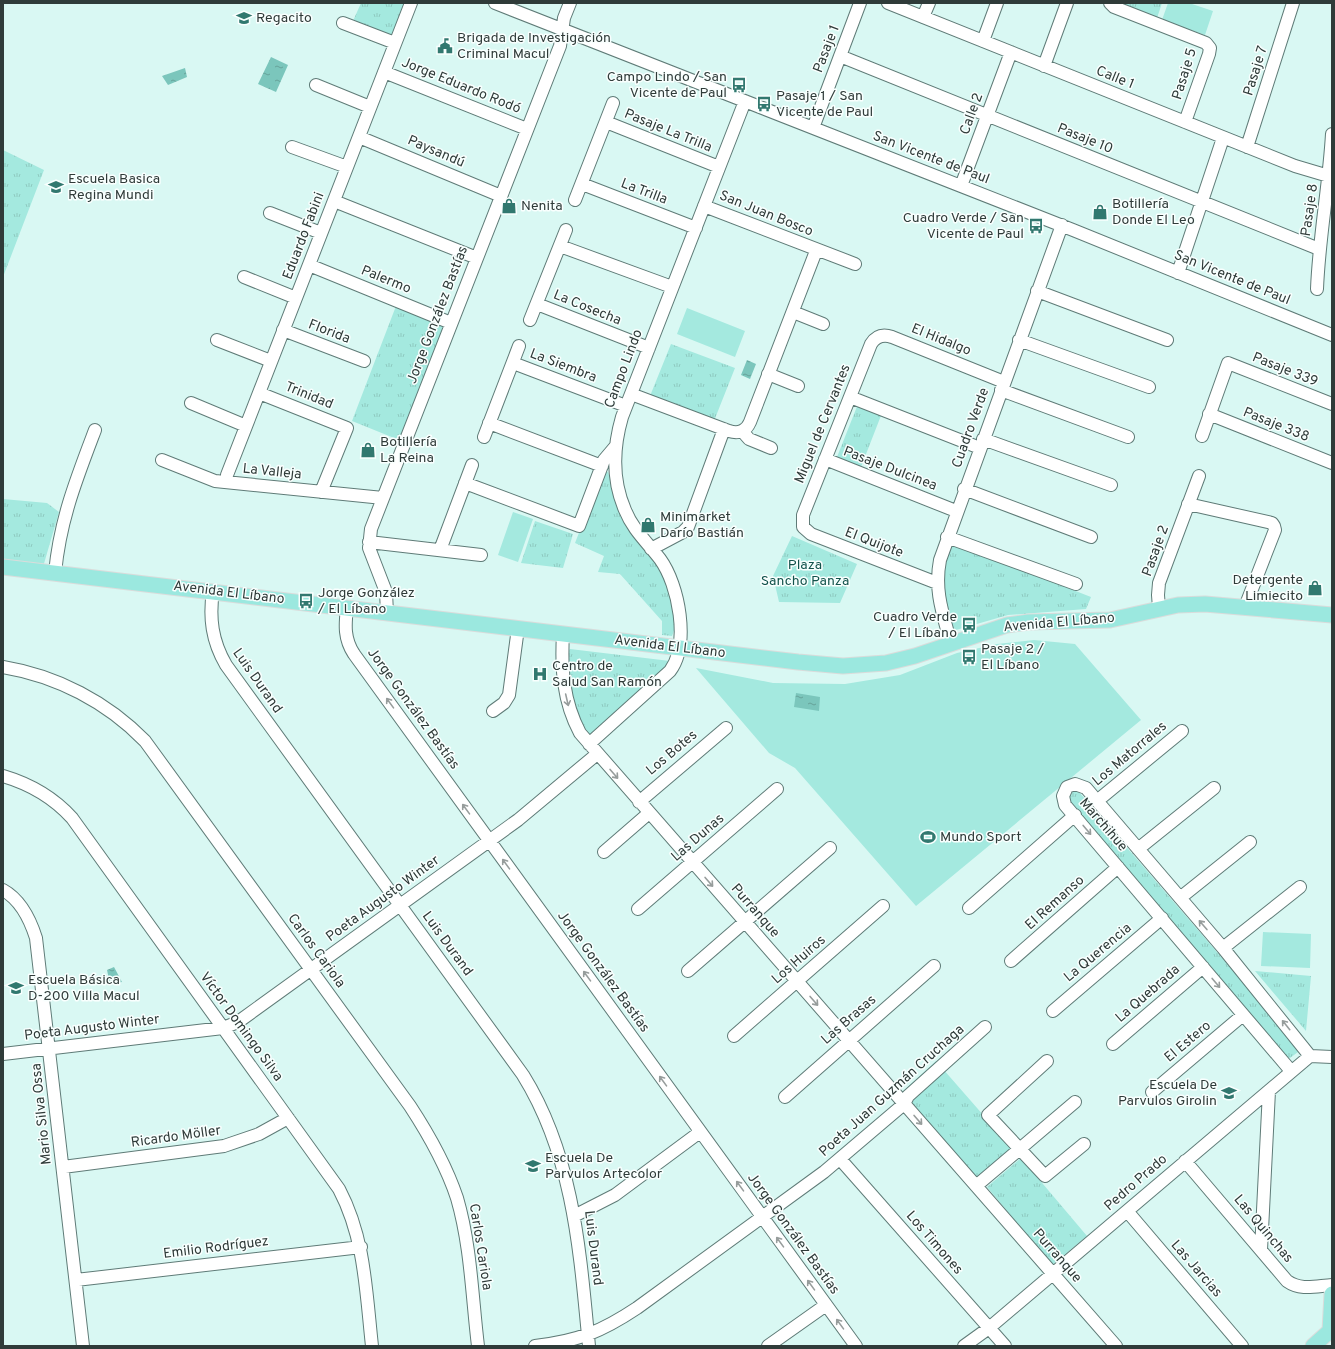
<svg xmlns="http://www.w3.org/2000/svg" width="1335" height="1349" viewBox="0 0 1335 1349" font-family="Overpass,sans-serif">
  <defs>
    <pattern id="grass-tufts" width="24" height="20" patternUnits="userSpaceOnUse"><rect width="24" height="20" fill="#a4e9df"/><path d="M3 7l-1-3M5 7V3M7 7l1-3M15 17l-1-3M17 17v-4M19 17l1-3" fill="none" stroke="#8ec9c0"/></pattern>
    <pattern id="water-ripples" width="26" height="14" patternUnits="userSpaceOnUse"><rect width="26" height="14" fill="#7bc6bc"/><path d="M2 4q2-2 4 0t4 0M15 11q2-2 4 0t4 0" fill="none" stroke="#65a29a"/></pattern>
  </defs>
  <rect width="100%" height="100%" fill="#d9f8f3"/>
  <path fill="url(#grass-tufts)" d="M361,3h43l-13,34 -38,-16z
    M1116,3h46l-5,15z
    M3,150l41,20 -41,107z
    M396,306l48,19 -45,115 -47,-19z
    M671,344l64,24 -21,53 -64,-25z
    M858,404l24,9 -21,54 -24,-10z
    M603,471l5,1c4,14 7,32 14,44 22,36 47,51 52,96 1,10 2,15 -2,24l-10,-1v-14l-42,-47 -22,-2 6,-16 -29,-13z
    M3,499l44,4 12,9 -16,55 -40,-4z
    M535,521l38,13 -10,34 -42,-5z
    M792,536l65,28 -17,39 -61,-1 -6,-26z
    M953,543l138,54 -5,12 -78,6 -52,15 -7,-5 -8,-39 4,-24z
    M570,649l100,12 -1,8 -78,68c-22,-29 -21,-49 -24,-84z
    M1072,790l7,2 218,253 1,7 -8,6 -7,-2 -215,-254 -1,-9z
    M1255,971l56,5 -5,55z
    M936,1061l76,87 -35,30 -75,-86z
    M1021,1158l66,78 -35,29 -65,-78z"/>
  <path fill="#a4e9df" d="M1168,3h21l24,8 -8,24 -43,-15z
    M687,308l58,23 -10,26 -58,-23z
    M513,512l20,7 -15,43 -20,-7z
    M1034,640l41,4 66,76 -225,186 -121,-138 -26,-15 -73,-85 77,15 72,1 55,-9 57,-22 40,-9z
    M1263,932l48,2 -1,34 -49,-2z"/>
  <path fill="url(#water-ripples)" d="M271,57l17,8 -12,27 -18,-8z
    M185,68l2,9 -19,8 -6,-9z
    M747,360l9,4 -6,15 -9,-4z
    M796,693l24,4 -1,14 -25,-4z
    M114,967l8,15 -12,2 -3,-14z"/>
  <g fill="none" stroke-linecap="round" stroke-linejoin="round">
    <g stroke="#5f7b77" stroke-width="14">
      <path id="minor" d="M495,3l578,227 259,105
        M888,3l407,163 37,11
        M1110,3l4,4 92,36 4,5 -1,6 -24,68
        M923,17l6,-14
        M343,23l52,20
        M983,41l14,-38
        M840,56l479,193
        M1044,66l23,-63
        M384,72l143,57
        M316,85l54,22
        M606,122l113,45
        M813,128l47,-125
        M359,137l142,59
        M292,147l55,20
        M1247,147l46,-144
        M582,184l114,44
        M961,186l50,-134
        M575,200l38,-97
        M334,201l143,57
        M704,206l151,58
        M270,213l51,20
        M560,246l112,41
        M309,265l142,58
        M1178,273l45,-135
        M244,277l52,21
        M1317,289c2,-52 12,-103 15,-155
        M1037,291l130,49
        M537,304l112,44
        M793,312l30,12
        M530,320l36,-90
        M283,330l81,31
        M217,340l54,21
        M1019,340l130,47
        M513,363l113,43
        M768,374l30,12
        M1001,390l127,47
        M259,393l88,35 -26,64
        M631,394l98,37c10,3 17,0 21,-9l66,-171
        M850,397l130,51
        M191,403l55,23
        M1209,414l123,49
        M489,423l113,43
        M742,431l7,8 22,9
        M1202,436l26,-73 104,41
        M484,437l35,-91
        M983,439l128,46
        M825,459l131,52
        M162,460l53,21 168,17
        M227,481v-6l184,-472
        M465,483l114,43 25,-66 11,-13
        M964,489l127,48
        M1188,504l84,19 2,3 1,4 -30,77
        M947,537l129,47
        M369,542l112,13
        M651,549l32,-17 5,-5 36,-98
        M440,550l32,-85
        M55,573c5,-53 21,-93 40,-143
        M937,583l-126,-49 -8,-7v-12l68,-171c5,-8 12,-10 21,-7l112,45
        M213,591c-4,27 -1,50 13,74l297,410c51,82 57,178 66,271
        M347,608c-2,17 -3,31 7,46l502,692
        M1159,608l-1,-13 1,-12 40,-107
        M387,613l-1,-21 -17,-44 2,-19 189,-483 4,-28 6,-15
        M563,634c-2,35 0,67 17,99l536,613
        M951,644c-8,-30 -17,-53 -11,-84l122,-335
        M3,667c54,9 104,35 142,74l265,365c19,29 36,59 47,92 14,48 15,99 21,148
        M493,711l11,-8 5,-8 9,-67
        M589,744l81,-73c20,-27 9,-86 -10,-112 -13,-17 -27,-29 -35,-49 -13,-30 -12,-62 -3,-93l123,-316
        M3,776c27,8 50,21 69,42l267,371c26,49 27,103 33,157
        M1097,801l85,-70
        M639,802l87,-74
        M1138,849l76,-61
        M604,852l45,-39
        M3,890c18,10 27,29 33,48l47,408
        M1180,898l70,-56
        M969,908l106,-93
        M638,909l139,-120
        M1223,948l77,-61
        M1011,961l107,-94
        M688,971l142,-123
        M1053,1011l109,-93
        M734,1036l149,-130
        M1113,1044l90,-77
        M3,1054l220,-26 15,-6 280,-202 79,-66
        M1047,1061l-59,54 57,61 39,-32
        M1291,1071l-226,-266 -2,-9 4,-9 8,-3 11,4 137,160 87,108
        M1152,1092l91,-77
        M785,1097l149,-131
        M840,1159l165,187
        M1185,1161l102,120c14,10 29,5 45,4
        M63,1167l161,-21 35,-12 29,-16
        M976,1186l99,-84
        M1127,1211l115,135
        M574,1216l41,-21 85,-63
        M1261,1250l8,-159
        M76,1280l285,-33
        M535,1346c43,-5 66,-14 102,-38l187,-136 80,-68 4,-8 77,-69
        M768,1346l58,-41
        M964,1346l25,-18 321,-272 22,1"/>
    </g>
    <g stroke="#dadcdb" stroke-width="17">
      <path id="major" d="M3,567l795,95 45,4 43,-3 29,-7 92,-31 22,-3 81,-2 68,-15 27,-1 127,11
        M1330,1331l2,-37
        M1313,1346l19,-17"/>
    </g>
    <use href="#minor" stroke="#fff" stroke-width="12"/>
    <use href="#major" stroke="#9be8df" stroke-width="15"/>
  </g>
  <defs><path id="oneway-shaft" d="M-6 0H5M1.5-3L5.5 0L1.5 3" fill="none" stroke-width="1.6" stroke-linecap="round" stroke-linejoin="round"/></defs>
  <g stroke="#979d9c">
    <use href="#oneway-shaft" transform="translate(567 700) rotate(77)"/>
    <use href="#oneway-shaft" transform="translate(390 703) rotate(-126)"/>
    <use href="#oneway-shaft" transform="translate(614 774) rotate(49)"/>
    <use href="#oneway-shaft" transform="translate(466 809) rotate(-126)"/>
    <use href="#oneway-shaft" transform="translate(1087 830) rotate(50)"/>
    <use href="#oneway-shaft" transform="translate(506 864) rotate(-126)"/>
    <use href="#oneway-shaft" transform="translate(709 882) rotate(49)"/>
    <use href="#oneway-shaft" transform="translate(1203 925) rotate(-131)"/>
    <use href="#oneway-shaft" transform="translate(587 976) rotate(-126)"/>
    <use href="#oneway-shaft" transform="translate(1216 983) rotate(50)"/>
    <use href="#oneway-shaft" transform="translate(814 1001) rotate(49)"/>
    <use href="#oneway-shaft" transform="translate(1286 1025) rotate(-129)"/>
    <use href="#oneway-shaft" transform="translate(663 1081) rotate(-126)"/>
    <use href="#oneway-shaft" transform="translate(918 1120) rotate(49)"/>
    <use href="#oneway-shaft" transform="translate(740 1186) rotate(-126)"/>
    <use href="#oneway-shaft" transform="translate(780 1242) rotate(-126)"/>
    <use href="#oneway-shaft" transform="translate(811 1285) rotate(-126)"/>
    <use href="#oneway-shaft" transform="translate(840 1324) rotate(-126)"/>
  </g>
  <defs>
    <g id="school-bare" transform="scale(1.2)"><path d="M0-5L7-2L0 1L-7-2ZM-4 1L0 2.5L4 1V4Q0 6-4 4Z" fill="#31786f" stroke="#f9fffe" stroke-width="2.5" paint-order="stroke"/></g>
    <g id="civic-bare" transform="scale(1.2)"><path d="M-.6-6.5H3V-4.5H.6V-3L4-1V1h2V6H-6V1h2V-1L-.6-3ZM-1.2 2.5V6h2.4V2.5Z" fill="#31786f" stroke="#f9fffe" stroke-width="2.5" paint-order="stroke"/></g>
    <g id="bus-bare" transform="scale(1.2)"><path d="M-5-6H5V4H4V6H2V4H-2V6H-4V4H-5ZM-3.5-4V0h7V-4ZM-3.5 1.2v1.5H-2V1.2ZM2 1.2v1.5H3.5V1.2Z" fill="#31786f" stroke="#f9fffe" stroke-width="2.5" paint-order="stroke"/></g>
    <g id="shop-bare" transform="scale(1.2)"><path d="M-5-2.5h2.3a2.7 3.5 0 0 1 5.4 0H5L5.5 6h-11ZM-1.5-2.5h3a1.5 2.3 0 0 0-3 0Z" fill="#31786f" stroke="#f9fffe" stroke-width="2.5" paint-order="stroke"/></g>
    <g id="hospital-bare" transform="scale(1.2)"><path d="M-5-5h3v3.5h4V-5h3V5h-3V1.5h-4V5h-3Z" fill="#31786f" stroke="#f9fffe" stroke-width="2.5" paint-order="stroke"/></g>
    <g id="stadium-bare" transform="scale(1.2)"><path d="M0-5a6.5 5 0 1 0 0 10a6.5 5 0 1 0 0-10ZM-3.5-1.8h7v3.6h-7Z" fill="#31786f" stroke="#f9fffe" stroke-width="2.5" paint-order="stroke"/></g>
  </defs>
  <g fill-rule="evenodd">
    <use href="#school-bare" x="244" y="18"/>
    <use href="#civic-bare" x="445" y="46"/>
    <use href="#bus-bare" x="739" y="85"/>
    <use href="#bus-bare" x="764" y="104"/>
    <use href="#school-bare" x="56" y="187"/>
    <use href="#shop-bare" x="509" y="206"/>
    <use href="#shop-bare" x="1100" y="212"/>
    <use href="#bus-bare" x="1036" y="226"/>
    <use href="#shop-bare" x="368" y="450"/>
    <use href="#shop-bare" x="648" y="525"/>
    <use href="#shop-bare" x="1315" y="588"/>
    <use href="#bus-bare" x="306" y="601"/>
    <use href="#bus-bare" x="969" y="625"/>
    <use href="#bus-bare" x="969" y="657"/>
    <use href="#hospital-bare" x="540" y="674"/>
    <use href="#stadium-bare" x="928" y="837"/>
    <use href="#school-bare" x="16" y="988"/>
    <use href="#school-bare" x="1229" y="1093"/>
    <use href="#school-bare" x="533" y="1166"/>
  </g>
  <g text-anchor="middle" dominant-baseline="central" stroke-width="3" stroke-linejoin="round" paint-order="stroke">
    <g font-size="14" fill="#2f3b39" stroke="#f9fffe" text-anchor="start">
      <text x="256" y="18">Regacito</text>
      <text x="457" y="38">Brigada de Investigación<tspan x="457" dy="16">Criminal Macul</tspan></text>
      <text x="727" y="77" text-anchor="end">Campo Lindo / San<tspan x="727" dy="16">Vicente de Paul</tspan></text>
      <text x="776" y="96">Pasaje 1 / San<tspan x="776" dy="16">Vicente de Paul</tspan></text>
      <text x="68" y="179">Escuela Basica<tspan x="68" dy="16">Regina Mundi</tspan></text>
      <text x="1112" y="204">Botillería<tspan x="1112" dy="16">Donde El Leo</tspan></text>
      <text x="521" y="206">Nenita</text>
      <text x="1024" y="218" text-anchor="end">Cuadro Verde / San<tspan x="1024" dy="16">Vicente de Paul</tspan></text>
      <text x="380" y="442">Botillería<tspan x="380" dy="16">La Reina</tspan></text>
      <text x="660" y="517">Minimarket<tspan x="660" dy="16">Darío Bastián</tspan></text>
      <text x="1303" y="580" text-anchor="end">Detergente<tspan x="1303" dy="16">Limiecito</tspan></text>
      <text x="318" y="593">Jorge González<tspan x="318" dy="16">/ El Líbano</tspan></text>
      <text x="957" y="617" text-anchor="end">Cuadro Verde<tspan x="957" dy="16">/ El Líbano</tspan></text>
      <text x="981" y="649">Pasaje 2 /<tspan x="981" dy="16">El Líbano</tspan></text>
      <text x="552" y="666">Centro de<tspan x="552" dy="16">Salud San Ramón</tspan></text>
      <text x="940" y="837">Mundo Sport</text>
      <text x="28" y="980">Escuela Básica<tspan x="28" dy="16">D-200 Villa Macul</tspan></text>
      <text x="1217" y="1085" text-anchor="end">Escuela De<tspan x="1217" dy="16">Parvulos Girolin</tspan></text>
      <text x="545" y="1158">Escuela De<tspan x="545" dy="16">Parvulos Artecolor</tspan></text>
    </g>
    <g font-size="14" fill="#2f3b39" stroke="#f9fffe">
      <text transform="translate(827 49) rotate(-69)">Pasaje 1</text>
      <text transform="translate(1256 71) rotate(-73)">Pasaje 7</text>
      <text transform="translate(1185 74) rotate(-73)">Pasaje 5</text>
      <text transform="translate(1115 78) rotate(22)">Calle 1</text>
      <text transform="translate(461 86) rotate(22)">Jorge Eduardo Rodó</text>
      <text transform="translate(972 114) rotate(-70)">Calle 2</text>
      <text transform="translate(668 131) rotate(22)">Pasaje La Trilla</text>
      <text transform="translate(1085 139) rotate(22)">Pasaje 10</text>
      <text transform="translate(436 152) rotate(23)">Paysandú</text>
      <text transform="translate(931 158) rotate(21)">San Vicente de Paul</text>
      <text transform="translate(644 192) rotate(21)">La Trilla</text>
      <text transform="translate(1310 210) rotate(-82)">Pasaje 8</text>
      <text transform="translate(766 214) rotate(22)">San Juan Bosco</text>
      <text transform="translate(304 236) rotate(-69)">Eduardo Fabini</text>
      <text transform="translate(1232 278) rotate(22)">San Vicente de Paul</text>
      <text transform="translate(386 280) rotate(22)">Palermo</text>
      <text transform="translate(587 308) rotate(22)">La Cosecha</text>
      <text transform="translate(438 315) rotate(-69)">Jorge González Bastías</text>
      <text transform="translate(329 332) rotate(21)">Florida</text>
      <text transform="translate(941 340) rotate(22)">El Hidalgo</text>
      <text transform="translate(563 366) rotate(21)">La Siembra</text>
      <text transform="translate(624 369) rotate(-69)">Campo Lindo</text>
      <text transform="translate(1285 370) rotate(22)">Pasaje 339</text>
      <text transform="translate(309 396) rotate(22)">Trinidad</text>
      <text transform="translate(823 424) rotate(-68)">Miguel de Cervantes</text>
      <text transform="translate(1276 425) rotate(22)">Pasaje 338</text>
      <text transform="translate(971 428) rotate(-70)">Cuadro Verde</text>
      <text transform="translate(890 469) rotate(21)">Pasaje Dulcinea</text>
      <text transform="translate(272 472) rotate(6)">La Valleja</text>
      <text transform="translate(874 543) rotate(21)">El Quijote</text>
      <text transform="translate(1156 551) rotate(-70)">Pasaje 2</text>
      <text transform="translate(229 593) rotate(7)">Avenida El Líbano</text>
      <text transform="translate(1059 623) rotate(-5)">Avenida El Líbano</text>
      <text transform="translate(670 647) rotate(7)">Avenida El Líbano</text>
      <text transform="translate(257 681) rotate(55)">Luis Durand</text>
      <text transform="translate(413 709) rotate(54)">Jorge González Bastías</text>
      <text transform="translate(672 753) rotate(-40)">Los Botes</text>
      <text transform="translate(1130 754) rotate(-40)">Los Matorrales</text>
      <text transform="translate(1103 825) rotate(49)">Marchihue</text>
      <text transform="translate(698 838) rotate(-41)">Las Dunas</text>
      <text transform="translate(383 899) rotate(-36)">Poeta Augusto Winter</text>
      <text transform="translate(1055 903) rotate(-42)">El Remanso</text>
      <text transform="translate(755 911) rotate(49)">Purranque</text>
      <text transform="translate(447 944) rotate(54)">Luis Durand</text>
      <text transform="translate(316 951) rotate(54)">Carlos Cariola</text>
      <text transform="translate(1098 953) rotate(-40)">La Querencia</text>
      <text transform="translate(799 960) rotate(-41)">Los Huiros</text>
      <text transform="translate(603 972) rotate(54)">Jorge González Bastías</text>
      <text transform="translate(1148 994) rotate(-41)">La Quebrada</text>
      <text transform="translate(849 1020) rotate(-41)">Las Brasas</text>
      <text transform="translate(241 1027) rotate(54)">Víctor Domingo Silva</text>
      <text transform="translate(92 1028) rotate(-7)">Poeta Augusto Winter</text>
      <text transform="translate(1188 1042) rotate(-40)">El Estero</text>
      <text transform="translate(892 1091) rotate(-42)">Poeta Juan Guzmán Cruchaga</text>
      <text transform="translate(42 1114) rotate(-96)">Mario Silva Ossa</text>
      <text transform="translate(176 1137) rotate(-8)">Ricardo Möller</text>
      <text transform="translate(1136 1183) rotate(-41)">Pedro Prado</text>
      <text transform="translate(1263 1229) rotate(50)">Las Quinchas</text>
      <text transform="translate(793 1234) rotate(54)">Jorge González Bastías</text>
      <text transform="translate(934 1243) rotate(49)">Los Timones</text>
      <text transform="translate(480 1247) rotate(81)">Carlos Cariola</text>
      <text transform="translate(216 1248) rotate(-7)">Emilio Rodríguez</text>
      <text transform="translate(593 1248) rotate(83)">Luis Durand</text>
      <text transform="translate(1057 1256) rotate(49)">Purranque</text>
      <text transform="translate(1196 1269) rotate(49)">Las Jarcias</text>
    </g>
    <g font-size="14" fill="#12534c" stroke="#f9fffe">
      <text x="805" y="565">Plaza<tspan x="805" dy="16">Sancho Panza</tspan></text>
    </g>
  </g>
  <rect width="1335" height="1349" fill="none" stroke="#2f3b39" stroke-width="8"/>
</svg>
